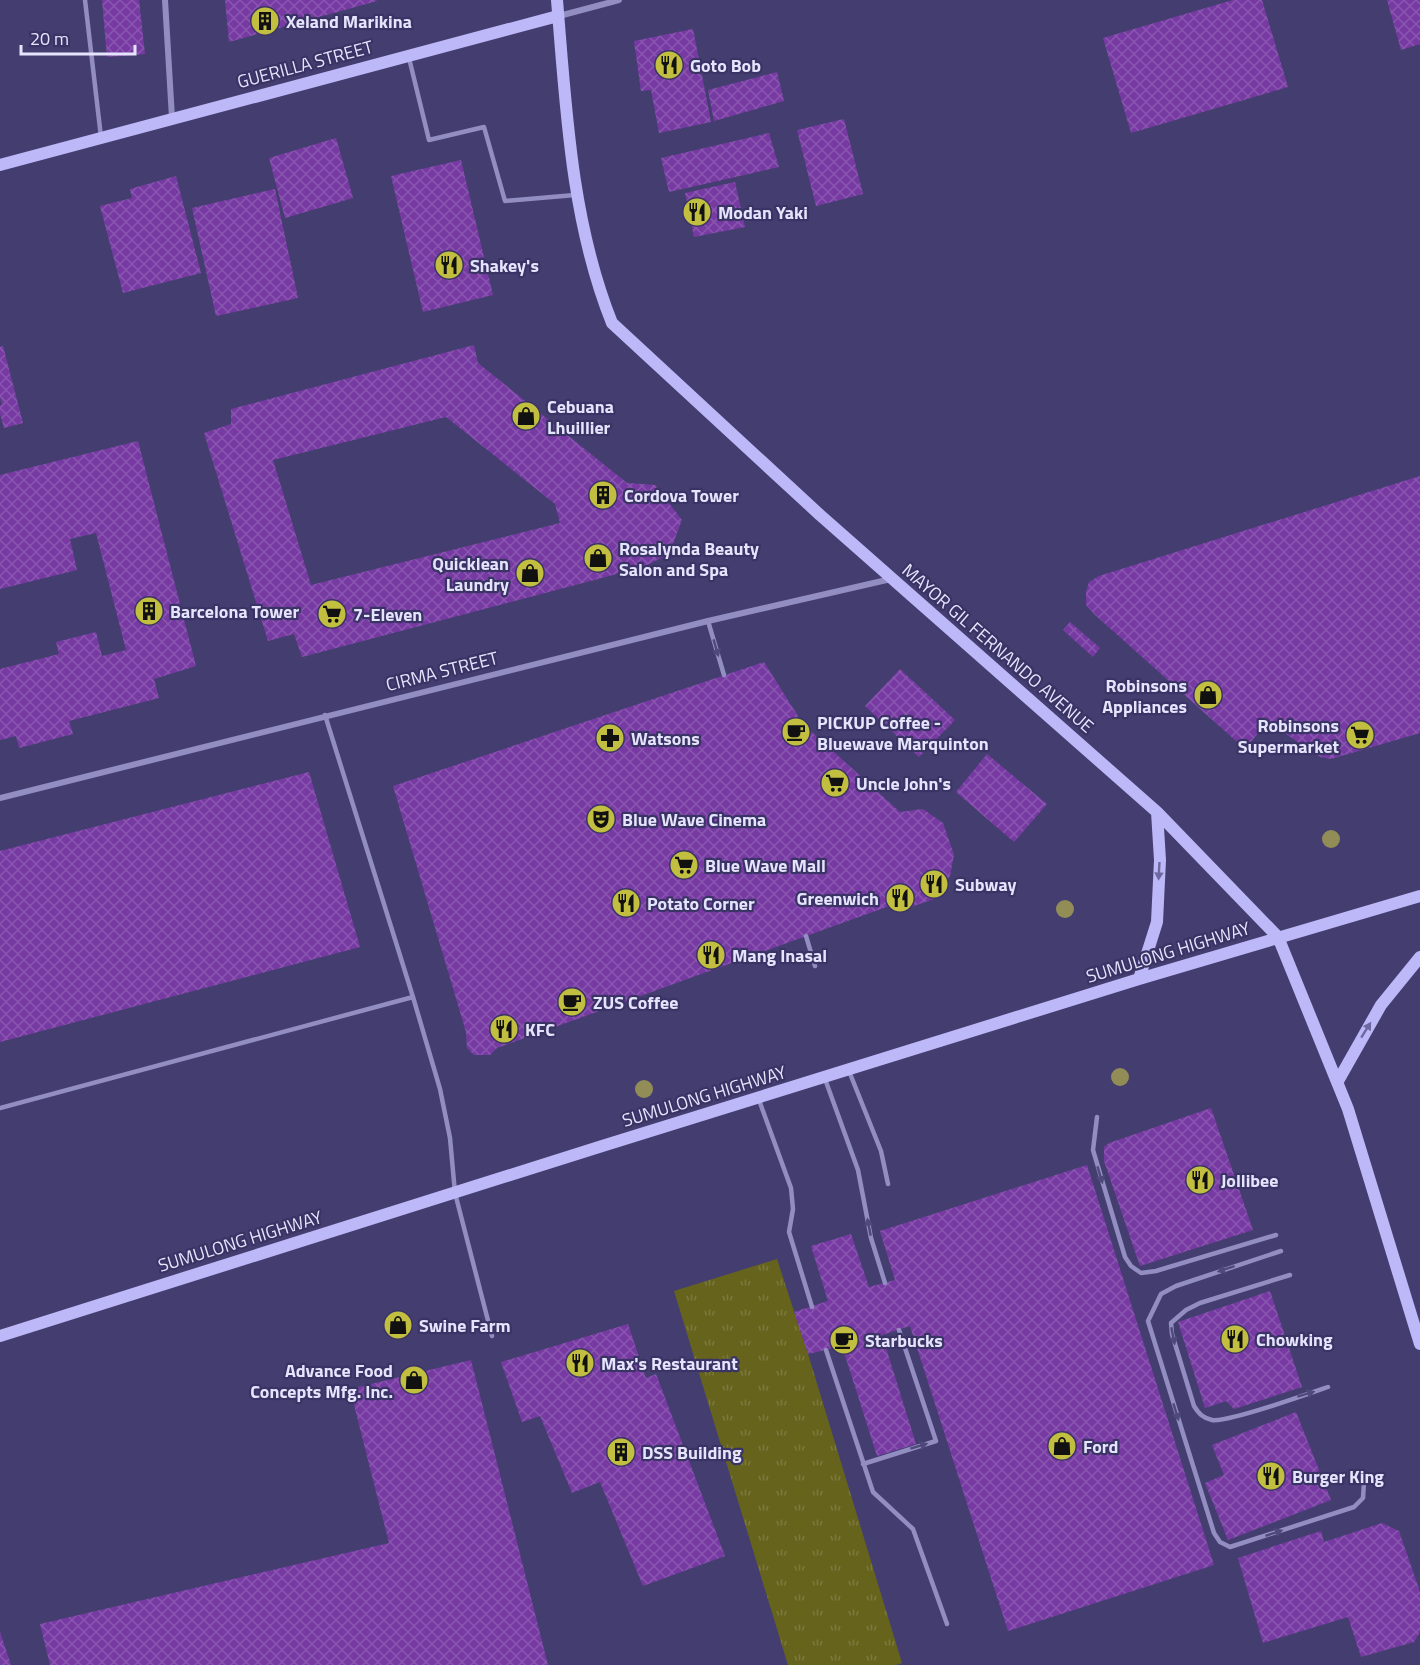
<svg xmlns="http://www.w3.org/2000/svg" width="1420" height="1665" viewBox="0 0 1420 1665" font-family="'Titillium Web',sans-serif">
  <defs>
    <pattern id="grass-tufts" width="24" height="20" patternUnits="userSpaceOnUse" patternTransform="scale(1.5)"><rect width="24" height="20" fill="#65631c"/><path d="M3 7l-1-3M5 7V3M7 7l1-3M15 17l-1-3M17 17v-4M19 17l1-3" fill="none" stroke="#7b793e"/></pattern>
    <pattern id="building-cross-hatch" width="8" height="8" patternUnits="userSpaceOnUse" patternTransform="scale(1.5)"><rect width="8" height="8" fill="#763aa2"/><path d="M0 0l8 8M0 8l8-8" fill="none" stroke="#8a56b0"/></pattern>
  </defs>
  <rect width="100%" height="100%" fill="#443e70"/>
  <path fill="url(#grass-tufts)" d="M777,1259l31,95 94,309 -6,2h-108l-114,-374z"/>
  <path fill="url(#building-cross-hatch)" fill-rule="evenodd" d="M102,0h37l6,54 -38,3z
    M225,0h151l1,1 -148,41z
    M1233,0h29l26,87 -157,46 -28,-95z
    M1387,0h33v44l-19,6z
    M693,29l18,93 -52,11 -8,-43 -10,1 -7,-50z
    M777,72l7,29 -70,20 -6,-31z
    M844,119l19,75 -47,12 -19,-76z
    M769,133l10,34 -110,25 -8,-34z
    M336,138l17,60 -68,20 -16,-60z
    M461,160l32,135 -70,17 -32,-136z
    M176,176l25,97 -78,20 -23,-87 32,-8 -2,-9z
    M735,182l10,45 -51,10 -9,-44z
    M275,189l23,109 -82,18 -24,-108z
    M474,345l4,18 149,120 28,2 27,35 -13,34 -24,12 -43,12 -300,79 -8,-23 -26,7 -64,-208 27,-9v-15zM446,417l109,87 5,19 -249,62 -38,-125z
    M3,346l20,77 -19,5 -4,-14v-9h2l-2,-8v-50z
    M138,441l58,225 -42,13 5,19 -90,23 4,13 -54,14 -3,-12 -16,4v-71l59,-15 -3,-12 40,-10 6,24 24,-6 -30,-117 -26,6 7,31 -77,19v-114z
    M1420,476v257l-89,26 -10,-2 -8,-4 -45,-32 -23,28 -151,-135 -8,-9v-13l3,-10 10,-6z
    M1070,622l30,26 -7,9 -30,-27z
    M764,662l39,62 97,88 23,-3 20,14 11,32 -4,21 -16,23 -26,9 -16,-3 -395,143 -7,7h-16l-7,-7 -1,-16 -73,-246z
    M900,669l55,51 -36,37 -54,-51z
    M987,754l60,50 -33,38 -58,-50z
    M309,772l51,175 -360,95v-191z
    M1211,1108l42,122 -113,36 -36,-105v-14l5,-4z
    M1087,1165l127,400 -206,66 -98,-305 -28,9 34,109 -39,12 -35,-110 -34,8 -14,-42 34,-11 -17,-55 40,-12 18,53 26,-7 -15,-49z
    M1270,1291l32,96 -68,22 -8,-8 -21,7 -27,-86z
    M628,1324l18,54 10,-4 69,182 -82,30 -43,-104 -28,11 -32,-77 -18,6 -21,-60z
    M471,1360l77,305h-498l-10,-41 349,-81 -39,-154z
    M1296,1412l35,88 -103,40 -23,-57 19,-8 -12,-30z
    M1382,1523l17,8 21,61v40l-6,10 -53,15 -13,-40 -85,26 -25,-85 83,-27 3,11z
    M0,1632l11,33h-11z"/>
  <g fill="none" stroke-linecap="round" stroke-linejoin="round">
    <path stroke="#928ec1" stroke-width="4.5" d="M85,0l16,137
      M409,58l20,82 55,-13 21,74 70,-6
      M708,621l16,54
      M325,715l88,282 27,92 10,49 5,55 37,143
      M806,936l9,30
      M849,1071l32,80 7,33
      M825,1079l33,91 13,68 14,45
      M759,1100l32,88 2,21 -4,23 23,75
      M0,1108l413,-111
      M1097,1117l-4,33 32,107 6,9 10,7 15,-2 120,-36
      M1281,1251l-105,35 -15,8 -13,27 66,212 6,9 10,5 124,-40 9,-9 1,-16
      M1290,1275l-90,28 -14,7 -15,13 1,11 22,72c5,8 9,12 18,14 15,3 96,-26 116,-33
      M826,1350l47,142 40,37 34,95
      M863,1464l73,-23 -37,-111"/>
    <path stroke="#928ec1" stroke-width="6" d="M165,0l7,118
      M559,16l60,-16
      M0,798l708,-177 183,-42"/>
    <path stroke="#bdb8f8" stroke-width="12" d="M557,0c9,108 14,221 55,323l208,192 337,297 121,125 70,172 72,235
      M0,165l558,-149
      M1139,979l18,-57 3,-62 -3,-48
      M1338,1081l43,-76 39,-48
      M0,1336l599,-189 540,-168 281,-83"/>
  </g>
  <g fill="#928d56">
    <circle cx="1331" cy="839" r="9"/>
    <circle cx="1065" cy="909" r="9"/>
    <circle cx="1120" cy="1077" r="9"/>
    <circle cx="644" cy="1089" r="9"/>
  </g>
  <defs><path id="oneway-solid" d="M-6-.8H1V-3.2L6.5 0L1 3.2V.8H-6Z" transform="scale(1.5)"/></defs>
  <g fill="#504a7c">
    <use href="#oneway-solid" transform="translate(716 648) rotate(74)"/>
    <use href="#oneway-solid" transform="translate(1100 1175) rotate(73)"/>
    <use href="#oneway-solid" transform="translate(869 1227) rotate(-101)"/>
    <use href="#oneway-solid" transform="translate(1226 1269) rotate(162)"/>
    <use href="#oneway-solid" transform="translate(1173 1336) rotate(79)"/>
    <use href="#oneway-solid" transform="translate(1306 1394) rotate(-17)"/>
    <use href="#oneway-solid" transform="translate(1176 1412) rotate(73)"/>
    <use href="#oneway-solid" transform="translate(919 1446) rotate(-17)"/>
    <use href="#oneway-solid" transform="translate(1274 1533) rotate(-18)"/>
  </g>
  <g fill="#6e68a0">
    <use href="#oneway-solid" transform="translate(1159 871) rotate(93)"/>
    <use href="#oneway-solid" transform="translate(1366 1030) rotate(-58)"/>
  </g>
  <defs>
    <g id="building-disc" transform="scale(1.5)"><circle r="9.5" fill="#c1be40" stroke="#3a3365"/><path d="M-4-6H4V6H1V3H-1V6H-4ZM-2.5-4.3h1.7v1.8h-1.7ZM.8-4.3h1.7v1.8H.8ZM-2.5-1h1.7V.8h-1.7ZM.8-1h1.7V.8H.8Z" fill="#111"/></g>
    <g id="restaurant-disc" transform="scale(1.5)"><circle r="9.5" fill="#c1be40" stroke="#3a3365"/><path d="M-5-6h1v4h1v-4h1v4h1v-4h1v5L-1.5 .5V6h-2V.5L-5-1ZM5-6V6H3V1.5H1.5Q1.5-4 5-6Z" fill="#111"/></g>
    <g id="shop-disc" transform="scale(1.5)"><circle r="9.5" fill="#c1be40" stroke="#3a3365"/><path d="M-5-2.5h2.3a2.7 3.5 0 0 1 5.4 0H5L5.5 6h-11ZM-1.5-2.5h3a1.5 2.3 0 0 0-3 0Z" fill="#111"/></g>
    <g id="supermarket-disc" transform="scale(1.5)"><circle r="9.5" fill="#c1be40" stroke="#3a3365"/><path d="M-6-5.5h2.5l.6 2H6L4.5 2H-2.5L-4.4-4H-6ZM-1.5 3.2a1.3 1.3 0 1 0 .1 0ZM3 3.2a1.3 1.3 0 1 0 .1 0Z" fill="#111"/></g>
    <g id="cafe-disc" transform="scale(1.5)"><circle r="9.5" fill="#c1be40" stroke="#3a3365"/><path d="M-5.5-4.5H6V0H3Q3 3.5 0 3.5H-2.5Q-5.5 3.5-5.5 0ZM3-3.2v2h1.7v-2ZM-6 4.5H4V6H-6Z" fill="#111"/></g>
    <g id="pharmacy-disc" transform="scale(1.5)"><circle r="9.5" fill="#c1be40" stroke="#3a3365"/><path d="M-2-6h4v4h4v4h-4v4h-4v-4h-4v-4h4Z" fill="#111"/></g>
    <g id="theatre-disc" transform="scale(1.5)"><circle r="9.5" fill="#c1be40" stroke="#3a3365"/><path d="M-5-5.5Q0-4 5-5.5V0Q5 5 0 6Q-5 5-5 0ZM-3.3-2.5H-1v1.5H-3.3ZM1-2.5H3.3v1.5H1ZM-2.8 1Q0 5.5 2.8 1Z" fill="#111"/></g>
  </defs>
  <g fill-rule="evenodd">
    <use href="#building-disc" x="265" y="21"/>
    <use href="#restaurant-disc" x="669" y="65"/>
    <use href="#restaurant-disc" x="697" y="212"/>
    <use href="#restaurant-disc" x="449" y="265"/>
    <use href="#shop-disc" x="526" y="416"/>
    <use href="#building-disc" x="603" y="495"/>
    <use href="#shop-disc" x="598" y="558"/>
    <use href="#shop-disc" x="530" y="573"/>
    <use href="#building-disc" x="149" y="611"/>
    <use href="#supermarket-disc" x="332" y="614"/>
    <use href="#shop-disc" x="1208" y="695"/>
    <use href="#cafe-disc" x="796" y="732"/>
    <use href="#supermarket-disc" x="1360" y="735"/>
    <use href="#pharmacy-disc" x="610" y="738"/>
    <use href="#supermarket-disc" x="835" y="783"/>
    <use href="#theatre-disc" x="601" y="819"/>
    <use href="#supermarket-disc" x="684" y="865"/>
    <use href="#restaurant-disc" x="934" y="884"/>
    <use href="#restaurant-disc" x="900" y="898"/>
    <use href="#restaurant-disc" x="626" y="903"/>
    <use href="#restaurant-disc" x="711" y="955"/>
    <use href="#cafe-disc" x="572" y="1002"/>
    <use href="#restaurant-disc" x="504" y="1029"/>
    <use href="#restaurant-disc" x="1200" y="1180"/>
    <use href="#shop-disc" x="398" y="1325"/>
    <use href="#restaurant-disc" x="1235" y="1339"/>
    <use href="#cafe-disc" x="844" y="1340"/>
    <use href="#restaurant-disc" x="580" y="1363"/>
    <use href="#shop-disc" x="414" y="1380"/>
    <use href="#shop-disc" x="1062" y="1446"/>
    <use href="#building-disc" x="621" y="1452"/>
    <use href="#restaurant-disc" x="1271" y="1476"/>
  </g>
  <g text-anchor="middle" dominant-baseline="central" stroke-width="4.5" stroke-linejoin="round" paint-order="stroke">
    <g font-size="18" font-weight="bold" fill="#e6e4fd" stroke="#3a3365" text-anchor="start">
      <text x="286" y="21">Xeland Marikina</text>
      <text x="690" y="65">Goto Bob</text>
      <text x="718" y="212">Modan Yaki</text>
      <text x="470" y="265">Shakey's</text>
      <text x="547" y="406">Cebuana<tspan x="547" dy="21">Lhuillier</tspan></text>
      <text x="624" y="495">Cordova Tower</text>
      <text x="619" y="548">Rosalynda Beauty<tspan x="619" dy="21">Salon and Spa</tspan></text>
      <text x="509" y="563" text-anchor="end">Quicklean<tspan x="509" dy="21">Laundry</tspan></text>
      <text x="170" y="611">Barcelona Tower</text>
      <text x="353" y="614">7-Eleven</text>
      <text x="1187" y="685" text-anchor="end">Robinsons<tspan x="1187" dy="21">Appliances</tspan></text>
      <text x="817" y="722">PICKUP Coffee -<tspan x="817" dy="21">Bluewave Marquinton</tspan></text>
      <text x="1339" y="725" text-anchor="end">Robinsons<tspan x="1339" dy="21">Supermarket</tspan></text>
      <text x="631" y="738">Watsons</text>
      <text x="856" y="783">Uncle John's</text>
      <text x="622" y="819">Blue Wave Cinema</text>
      <text x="705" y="865">Blue Wave Mall</text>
      <text x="955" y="884">Subway</text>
      <text x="879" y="898" text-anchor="end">Greenwich</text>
      <text x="647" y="903">Potato Corner</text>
      <text x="732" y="955">Mang Inasal</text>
      <text x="593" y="1002">ZUS Coffee</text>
      <text x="525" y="1029">KFC</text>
      <text x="1221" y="1180">Jollibee</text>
      <text x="419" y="1325">Swine Farm</text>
      <text x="1256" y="1339">Chowking</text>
      <text x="865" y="1340">Starbucks</text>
      <text x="601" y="1363">Max's Restaurant</text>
      <text x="393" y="1370" text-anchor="end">Advance Food<tspan x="393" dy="21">Concepts Mfg. Inc.</tspan></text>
      <text x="1083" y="1446">Ford</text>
      <text x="642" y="1452">DSS Building</text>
      <text x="1292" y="1476">Burger King</text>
    </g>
    <g font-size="18" fill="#e6e4fd" stroke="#3a3365">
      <text transform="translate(305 64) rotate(-15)">GUERILLA STREET</text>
      <text transform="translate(998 648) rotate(41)">MAYOR GIL FERNANDO AVENUE</text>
      <text transform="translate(442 671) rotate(-14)">CIRMA STREET</text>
      <text transform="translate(1168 952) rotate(-17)">SUMULONG HIGHWAY</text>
      <text transform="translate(704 1096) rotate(-17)">SUMULONG HIGHWAY</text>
      <text transform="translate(240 1241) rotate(-17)">SUMULONG HIGHWAY</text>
    </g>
  </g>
  <path d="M21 45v9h114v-9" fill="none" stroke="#e6e4fd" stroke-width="3"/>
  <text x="30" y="45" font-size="18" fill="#e6e4fd" stroke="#3a3365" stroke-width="4.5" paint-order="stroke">20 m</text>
</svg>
